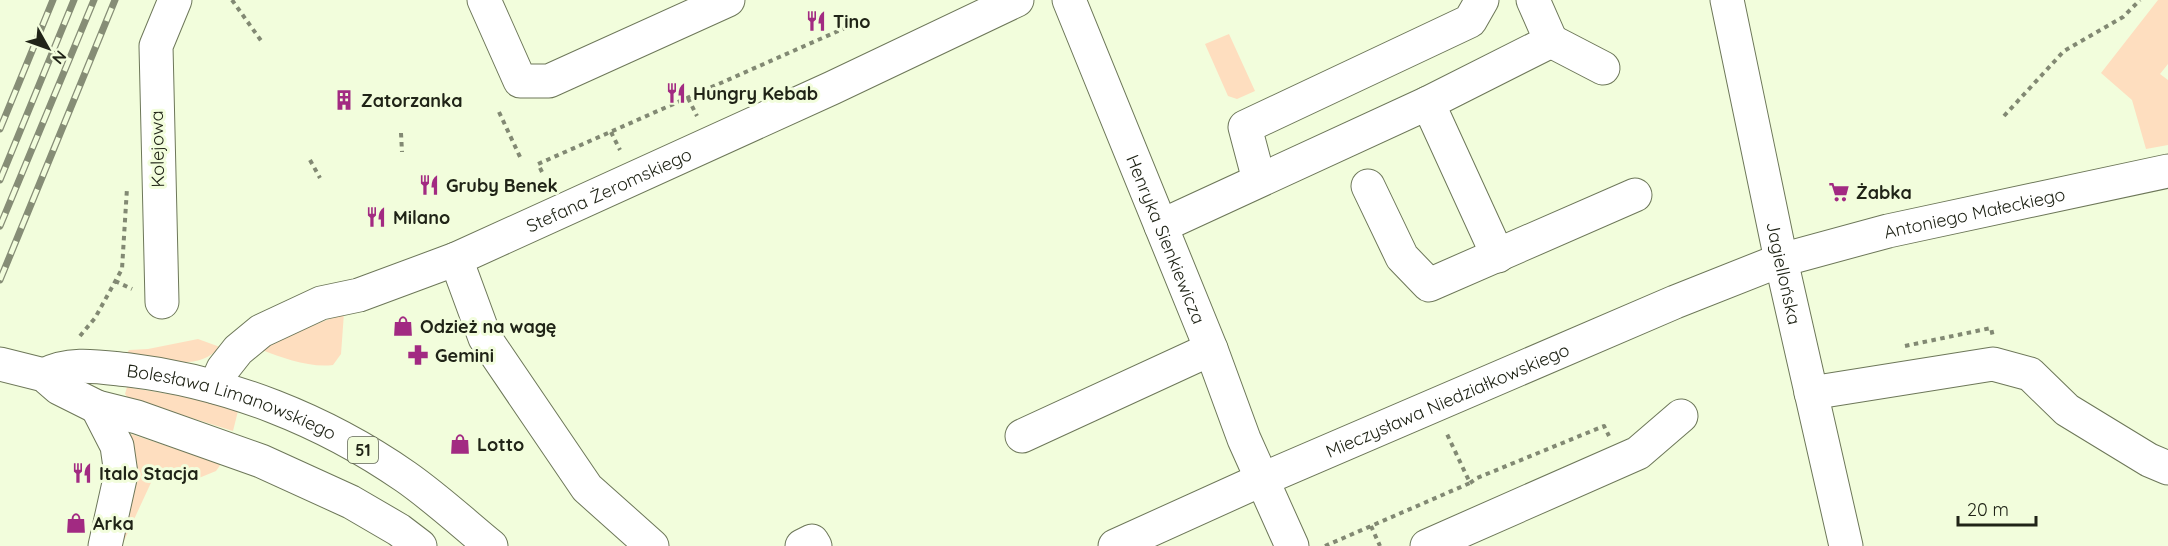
<svg xmlns="http://www.w3.org/2000/svg" width="2168" height="546" viewBox="0 0 2168 546" font-family="Quicksand,sans-serif">
  <rect width="100%" height="100%" fill="#f2fddc"/>
  <path fill="#fedebf" d="M2158,0h10v64l-8,10 8,6v65l-22,4 -14,-49 -31,-27z
    M1229,34l26,57 -18,8 -9,-3 -23,-52z
    M344,313l-3,41 -8,11c-23,3 -50,-7 -71,-15l10,-8z
    M198,339l22,8c-24,27 -62,11 -93,6l2,-3 19,-1z
    M127,387l71,12 40,12 -5,20 -105,-33 -3,-4z
    M131,434l90,30 -5,7 -22,9 -24,-10 -15,4 -31,67 -3,-1z"/>
  <g fill="none" stroke-linecap="round" stroke-linejoin="round">
    <g stroke="#6d7759" stroke-width="35">
      <g id="minor">
        <path d="M484,0l36,81h29l179,-81"/>
        <path id="s1" d="M1069,0l142,349 33,90 48,107"/>
        <path id="s2" d="M1727,0l54,260 65,286"/>
        <path d="M1551,41l52,27"/>
        <path d="M1428,103l123,-62 -18,-41"/>
        <path d="M1259,180l-14,-53 225,-106 12,-21"/>
        <path d="M1368,186l34,71 27,28 206,-90"/>
        <path d="M1161,226l267,-123 70,153"/>
        <path d="M456,259l29,79 102,150 65,58"/>
        <path d="M162,302l-6,-256 19,-46"/>
        <path id="s3" d="M215,387l8,-18 15,-19 23,-19 60,-28 38,-8 97,-36 376,-171 185,-88"/>
        <path d="M1811,393l182,-29 37,10 37,36 82,50 19,8"/>
        <path d="M97,407l20,39 4,28 -16,72"/>
        <path d="M1022,436l189,-87"/>
        <path d="M802,546l10,-5 3,5"/>
        <path id="s4" d="M1115,546l148,-67 412,-177 106,-42 107,-29 280,-60"/>
        <path d="M1427,546l211,-93 43,-37"/>
      </g>
    </g>
    <g stroke="#6d7759" stroke-width="35">
      <g id="major">
        <path d="M0,364l44,11 15,13 38,19 40,10 124,44 90,41 48,28 21,16"/>
        <path id="s5" d="M44,375c26,-14 56,-8 85,-5 99,12 195,50 277,107 30,21 57,46 85,69"/>
      </g>
    </g>
    <path stroke="#828973" stroke-width="4" stroke-dasharray="4.5 4.5" stroke-linecap="butt" d="M232,0l30,42
      M688,98l9,18
      M499,112l22,47
      M2004,116l60,-65 59,-34 17,-17
      M611,132l9,18
      M401,133l1,19
      M310,160l10,18
      M542,172l-4,-8 307,-136
      M115,281l17,8
      M80,336l15,-18 27,-49 5,-81
      M1905,346l86,-18 2,9
      M1470,483l7,-5 127,-52 5,10
      M1371,526l9,20
      M1325,546l145,-63 -24,-51"/>
    <use href="#minor" stroke="#fff" stroke-width="33"/>
    <use href="#major" stroke="#fff" stroke-width="33"/>
    <g stroke="#868d76" stroke-width="7">
      <path id="rail" d="M0,129l53,-129
        M0,180l74,-180
        M0,226l94,-226
        M0,280l115,-280"/>
    </g>
    <use href="#rail" stroke="#f2fddc" stroke-width="4.5" stroke-dasharray="14" stroke-linecap="butt"/>
  </g>
  <defs>
    <g id="restaurant-bare" transform="scale(1.62)"><path d="M-5-6h1v4h1v-4h1v4h1v-4h1v5L-1.5 .5V6h-2V.5L-5-1ZM5-6V6H3V1.5H1.5Q1.5-4 5-6Z" fill="#a22a82" stroke="#f2fddc" stroke-width="2.5" paint-order="stroke"/></g>
    <g id="building-bare" transform="scale(1.62)"><path d="M-4-6H4V6H1V3H-1V6H-4ZM-2.5-4.3h1.7v1.8h-1.7ZM.8-4.3h1.7v1.8H.8ZM-2.5-1h1.7V.8h-1.7ZM.8-1h1.7V.8H.8Z" fill="#a22a82" stroke="#f2fddc" stroke-width="2.5" paint-order="stroke"/></g>
    <g id="supermarket-bare" transform="scale(1.62)"><path d="M-6-5.5h2.5l.6 2H6L4.5 2H-2.5L-4.4-4H-6ZM-1.5 3.2a1.3 1.3 0 1 0 .1 0ZM3 3.2a1.3 1.3 0 1 0 .1 0Z" fill="#a22a82" stroke="#f2fddc" stroke-width="2.5" paint-order="stroke"/></g>
    <g id="shop-bare" transform="scale(1.62)"><path d="M-5-2.5h2.3a2.7 3.5 0 0 1 5.4 0H5L5.5 6h-11ZM-1.5-2.5h3a1.5 2.3 0 0 0-3 0Z" fill="#a22a82" stroke="#f2fddc" stroke-width="2.5" paint-order="stroke"/></g>
    <g id="pharmacy-bare" transform="scale(1.62)"><path d="M-2-6h4v4h4v4h-4v4h-4v-4h-4v-4h4Z" fill="#a22a82" stroke="#f2fddc" stroke-width="2.5" paint-order="stroke"/></g>
  </defs>
  <g fill-rule="evenodd">
    <use href="#restaurant-bare" x="816" y="21"/>
    <use href="#restaurant-bare" x="676" y="93"/>
    <use href="#building-bare" x="344" y="100"/>
    <use href="#restaurant-bare" x="429" y="185"/>
    <use href="#supermarket-bare" x="1839" y="192"/>
    <use href="#restaurant-bare" x="376" y="217"/>
    <use href="#shop-bare" x="403" y="326"/>
    <use href="#pharmacy-bare" x="418" y="355"/>
    <use href="#shop-bare" x="460" y="444"/>
    <use href="#restaurant-bare" x="82" y="473"/>
    <use href="#shop-bare" x="76" y="523"/>
  </g>
  <g text-anchor="middle" dominant-baseline="central" stroke-width="6" stroke-linejoin="round" paint-order="stroke">
    <rect fill="#f2fddc" stroke="#5f6552" stroke-width="1.5" x="348" y="437" width="30" height="26" rx="4.5"/>
    <g font-size="16" font-weight="bold" fill="#202417">
      <text x="363" y="450">51</text>
    </g>
    <g font-size="18" font-weight="bold" fill="#202417" stroke="#f2fddc" text-anchor="start">
      <text x="833" y="21">Tino</text>
      <text x="693" y="93">Hungry Kebab</text>
      <text x="361" y="100">Zatorzanka</text>
      <text x="446" y="185">Gruby Benek</text>
      <text x="1856" y="192">Żabka</text>
      <text x="393" y="217">Milano</text>
      <text x="420" y="326">Odzież na wagę</text>
      <text x="435" y="355">Gemini</text>
      <text x="477" y="444">Lotto</text>
      <text x="99" y="473">Italo Stacja</text>
      <text x="93" y="523">Arka</text>
    </g>
    <g font-size="18" fill="#202417" stroke="#f2fddc">
      <text transform="translate(157 149) rotate(-91)">Kolejowa</text>
      <text stroke="none"><textPath href="#s3" startOffset="450">Stefana Żeromskiego</textPath></text>
      <text stroke="none"><textPath href="#s4" startOffset="924">Antoniego Małeckiego</textPath></text>
      <text stroke="none"><textPath href="#s1" startOffset="258">Henryka Sienkiewicza</textPath></text>
      <text stroke="none"><textPath href="#s2" startOffset="279">Jagiellońska</textPath></text>
      <text stroke="none"><textPath href="#s4" startOffset="363">Mieczysława Niedziałkowskiego</textPath></text>
      <text stroke="none"><textPath href="#s5" startOffset="194">Bolesława Limanowskiego</textPath></text>
    </g>
  </g>
  <g transform="translate(48 48) rotate(130)" stroke="#f2fddc" stroke-width="4.5" paint-order="stroke">
  <path d="M0-4.5L10 22L0 15L-10 22Z" fill="#202417"/>
  <text y="-9" font-size="16" font-weight="bold" text-anchor="middle" fill="#202417">N</text>
  </g>
  <path d="M1958 516v9h78v-9" fill="none" stroke="#202417" stroke-width="3"/>
  <text x="1967" y="516" font-size="18" fill="#202417" stroke="#f2fddc" stroke-width="4.5" paint-order="stroke">20 m</text>
</svg>
